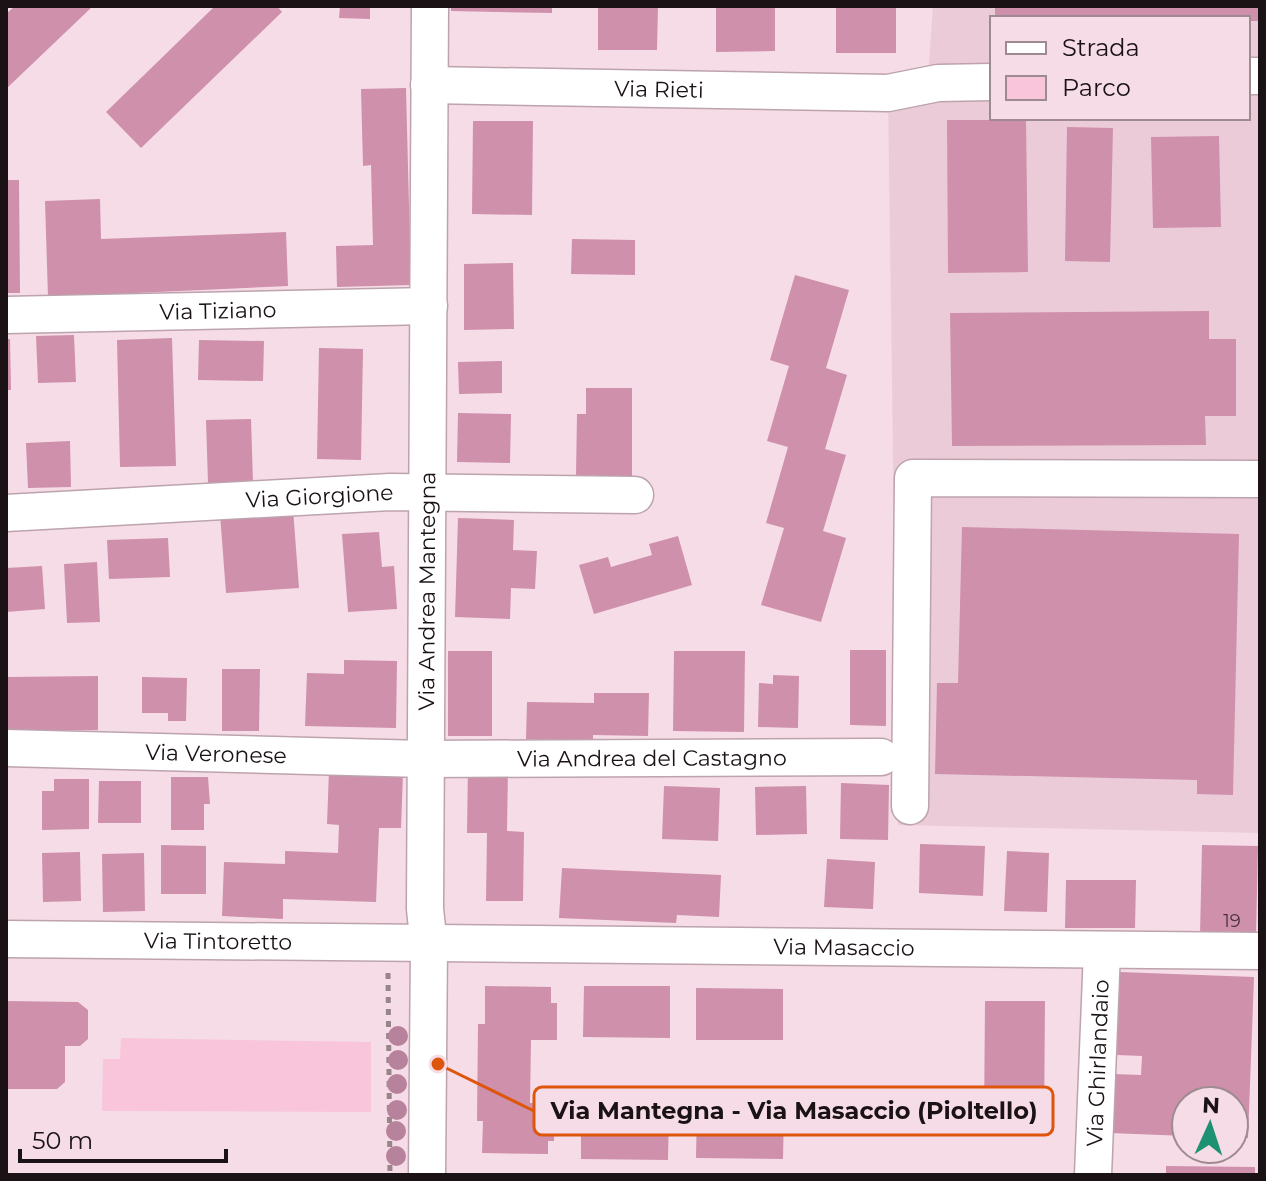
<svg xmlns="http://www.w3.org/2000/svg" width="1266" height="1181" viewBox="0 0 1266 1181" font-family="Montserrat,sans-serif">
  <rect width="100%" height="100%" fill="#f6dce6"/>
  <path fill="#eccbd8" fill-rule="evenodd" d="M933,6h327v827l-362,-8 -10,-732 39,-1zM992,18h256v100h-256z"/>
  <path fill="#f8c5da" d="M121,1038l250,4v70l-269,-1 1,-52h17z"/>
  <path fill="#cf90ab" d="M15,6h78l-87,83v-75z
    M215,6h62l5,6 -141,136 -35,-36z
    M340,6h30v13l-31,-1z
    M451,6h101v7l-101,-2z
    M598,6h60l-1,44h-59z
    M716,6h59v45l-59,1z
    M836,6h60v47h-60z
    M995,6h265v15h-12v-3h-253z
    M406,88l5,197 -74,2 -1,-41 37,-1 -2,-80 -8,1 -2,-77z
    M947,120h79l2,152 -80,1z
    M473,121h60l-1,94 -60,-1z
    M1067,127l46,1 -3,134 -45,-1z
    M1219,136l2,91 -68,1 -2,-91z
    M6,180h13l1,113h-14z
    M100,199l1,40 185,-7 2,54 -240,11 -3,-96z
    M572,239l63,1v35l-64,-1z
    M513,263l1,66 -50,1v-66z
    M795,275l54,15 -23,78 21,7 -22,74 21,6 -23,76 23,7 -25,84 -60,-17 23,-77 -18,-5 22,-76 -21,-6 22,-75 -19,-6z
    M1209,311v28h27v77h-31l1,29 -254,1 -2,-133z
    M74,335l2,47 -38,1 -2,-47z
    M172,338l4,128 -56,1 -3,-127z
    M6,339h4l1,51h-5z
    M199,340l65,1 -1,40 -65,-1z
    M319,348l44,1 -2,111 -44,-1z
    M502,361v32l-43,1 -1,-32z
    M586,388h46v88h-56l1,-62h9z
    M458,413l53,1 -1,49 -53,-1z
    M251,419l2,63 -45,1 -2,-63z
    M70,441l1,46 -43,1 -2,-45z
    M293,509l6,79 -73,5 -6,-79z
    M458,518l56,2 -1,30 24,1 -2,38 -24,-1 -1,31 -55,-2z
    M962,527l277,7 -6,261 -36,-1v-14l-262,-6 2,-91h21z
    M379,532l3,35 12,-1 3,43 -49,3 -6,-78z
    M678,536l14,49 -98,29 -15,-49 29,-8 3,10 41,-12 -3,-11z
    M168,538l2,39 -61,2 -2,-39z
    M97,562l3,60 -33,1 -3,-59z
    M42,566l3,43 -39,3v-44z
    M850,650h36v76l-36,-1z
    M448,651h44v85h-44z
    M674,651h71l-1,81 -71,-1z
    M344,660l53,1 -1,67 -91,-2 2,-53 37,1z
    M222,669h38l-1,62h-37z
    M773,675l26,1 -1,52 -40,-1 1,-44 14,1z
    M98,676v54l-92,1v-54z
    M142,677l45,1 -1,43h-18v-8h-26z
    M594,693h55l-1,43 -55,-1v5l-67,-1 1,-37 67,1z
    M468,765l40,1 -1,65 17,1 -1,69h-37l1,-68h-20z
    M329,770l74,3 -2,55h-22l-3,74 -93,-3v20l-61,-3 2,-54 61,2v-13l53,2 1,-28 -12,-1z
    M171,777h37l2,27h-6v26h-33z
    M54,779h35v50l-47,1v-39h12z
    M99,781h42v42h-43z
    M841,783l48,2 -1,55 -48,-1z
    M664,786l56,2 -2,53 -56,-2z
    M806,786l1,48 -51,1 -1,-48z
    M920,844l65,2 -2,50 -64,-3z
    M161,845l45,1v48h-45z
    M1202,845l56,1 -2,90 -56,-1z
    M1007,851l42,2 -2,59 -43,-1z
    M80,852l1,49 -38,1 -1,-49z
    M144,853l1,58 -42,1 -1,-58z
    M827,859l48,3 -2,47 -49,-2z
    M562,868l159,7 -2,42 -42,-2 -1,8 -117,-5z
    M1066,880h70l-1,48h-70z
    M1120,972l134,5 -6,161h-14v-37h-48v35l-76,-3 3,-59 28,1 1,-19 -25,-1z
    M485,986l66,1v16h6v37h-26l-1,63h25l-1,38h-6v13l-66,-1 1,-32h-6l1,-97h7z
    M584,986h86v52l-87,-1z
    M696,988l87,1v51h-87z
    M6,1001l72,1 10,8v29l-8,7h-15v36l-8,7h-51z
    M985,1001h60l-1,123 -60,-1z
    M697,1106l87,1 -1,52 -87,-1z
    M581,1107l88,1 -1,52 -87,-1z
    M1166,1166l89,1v8h-89z"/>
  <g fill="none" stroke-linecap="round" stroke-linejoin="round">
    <g stroke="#bca3ad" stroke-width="39">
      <g id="minor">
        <path d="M1248,76h12"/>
        <path id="s1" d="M429,85l459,8 50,-10 54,-1"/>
        <path id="s2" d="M6,315l423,-9"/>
        <path id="s3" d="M6,513l384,-21 245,3"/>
        <path id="s4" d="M6,748l418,11 457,-2"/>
        <path d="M910,806l3,-328 347,1"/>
        <path id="s5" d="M6,939l1254,12"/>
        <path id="s6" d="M427,1175l2,-229 -4,-37 5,-903"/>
        <path id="s7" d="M1093,1175l9,-224"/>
      </g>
    </g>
    <path stroke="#97858c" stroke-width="5" stroke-dasharray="6 6" stroke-linecap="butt" d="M388,973l2,202"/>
    <use href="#minor" stroke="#fff" stroke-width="36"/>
  </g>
  <g fill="#b7829b">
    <circle cx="398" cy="1036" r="10"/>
    <circle cx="398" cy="1060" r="10"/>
    <circle cx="397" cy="1084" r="10"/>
    <circle cx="397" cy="1110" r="10"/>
    <circle cx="396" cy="1131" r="10"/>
    <circle cx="396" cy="1156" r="10"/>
  </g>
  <g text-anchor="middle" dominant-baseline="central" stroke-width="6" stroke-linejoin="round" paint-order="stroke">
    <g font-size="18" fill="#47323a">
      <text x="1232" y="921">19</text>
    </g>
    <g font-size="22" fill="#1a1215" stroke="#f6dce6">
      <text stroke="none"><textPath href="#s1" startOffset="230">Via Rieti</textPath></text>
      <text stroke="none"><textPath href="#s2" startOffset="212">Via Tiziano</textPath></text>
      <text stroke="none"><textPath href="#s3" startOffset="314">Via Giorgione</textPath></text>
      <text stroke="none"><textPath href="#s6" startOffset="584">Via Andrea Mantegna</textPath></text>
      <text stroke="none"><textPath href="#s4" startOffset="210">Via Veronese</textPath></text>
      <text stroke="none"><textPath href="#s4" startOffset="646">Via Andrea del Castagno</textPath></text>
      <text stroke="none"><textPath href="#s5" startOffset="212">Via Tintoretto</textPath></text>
      <text stroke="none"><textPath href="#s5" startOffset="838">Via Masaccio</textPath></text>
      <text stroke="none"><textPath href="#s7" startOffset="112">Via Ghirlandaio</textPath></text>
    </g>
  </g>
  <path fill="none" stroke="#de550c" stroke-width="3" d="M438 1064L534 1111"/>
  <circle fill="#de550c" stroke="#f6dce6" stroke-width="3" cx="438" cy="1064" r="8"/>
  <rect fill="#f6dce6" stroke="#de550c" stroke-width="3" x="534" y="1087" width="519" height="48" rx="8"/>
  <g font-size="24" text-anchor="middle" font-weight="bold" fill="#1a1215">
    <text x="794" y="1119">Via Mantegna - Via Masaccio (Pioltello)</text>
  </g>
  <rect width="1266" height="1181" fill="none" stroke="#1a1215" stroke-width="16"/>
  <rect x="990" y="16" width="260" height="104" fill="#f6dce6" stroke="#9e8b92" stroke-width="2"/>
  <rect x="1006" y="42" width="40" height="12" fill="#ffffff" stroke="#9e8b92" stroke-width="2"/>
  <text x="1062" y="56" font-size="24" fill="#1a1215">Strada</text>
  <rect x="1006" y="76" width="40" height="24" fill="#f8c5da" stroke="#9e8b92" stroke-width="2"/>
  <text x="1062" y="96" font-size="24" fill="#1a1215">Parco</text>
  <g transform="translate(1210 1125) rotate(3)"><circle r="38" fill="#f6dce6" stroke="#9e8b92" stroke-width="2"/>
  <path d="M0-6L14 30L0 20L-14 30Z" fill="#1f9173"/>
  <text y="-12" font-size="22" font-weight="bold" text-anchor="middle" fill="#1a1215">N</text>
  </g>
  <path d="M20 1149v12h206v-12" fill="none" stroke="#1a1215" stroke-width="4"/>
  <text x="32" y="1149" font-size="24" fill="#1a1215" stroke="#f6dce6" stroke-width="6" paint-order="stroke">50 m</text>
</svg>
